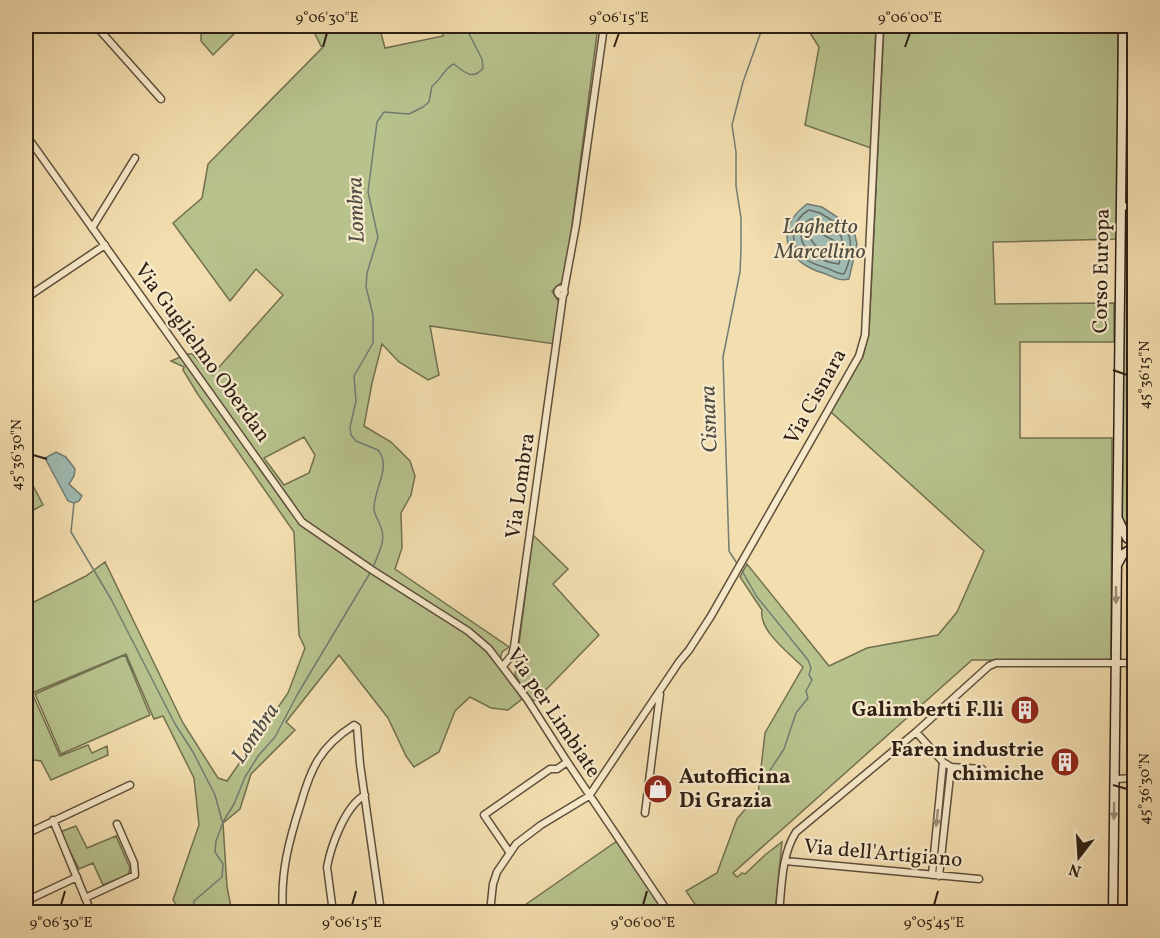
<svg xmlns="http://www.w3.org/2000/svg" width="1160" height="938" viewBox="0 0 1160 938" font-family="Vollkorn,serif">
  <rect width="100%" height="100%" fill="#f3deaf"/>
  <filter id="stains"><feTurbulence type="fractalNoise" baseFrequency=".00333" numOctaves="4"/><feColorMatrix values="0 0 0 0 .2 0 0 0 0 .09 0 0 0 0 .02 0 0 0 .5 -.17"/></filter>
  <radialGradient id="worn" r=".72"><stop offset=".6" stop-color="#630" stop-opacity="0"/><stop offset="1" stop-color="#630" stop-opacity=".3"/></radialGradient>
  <path fill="#b7c28d" stroke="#727050" stroke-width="1.5" fill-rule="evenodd" d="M201,26h41l-29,29 -12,-14z
    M311,26h68l6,22 58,-12 -2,-10h157l-33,253 -13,12 9,14 -6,39 -125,-18 9,49 -11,5 -29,-18 -17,-18 -10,39 -8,43 27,16 19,19 5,15 -4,19 -10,18 1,35 -7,21 114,78 -7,5 -3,12 23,35 -14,11 -17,-2 -21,-11 -15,14 -16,41 -25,15 -8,-11 -18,-38 -49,-63 -53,67 9,8 -44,44 -11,35 -17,14 4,64 5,25h-51l-8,-12 26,-75 -5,-47 -31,-62 -9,3 -28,-65 -94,39 28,63 28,-11 4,8 15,-7 1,9 -57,25 -10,-19 -15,-2v-153l60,-30 19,-14 78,161 35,55 9,3 61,-88 17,-45 -6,-13 -5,-103 -97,-139 -14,-23 1,-3 -13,-6 16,-7h5l20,21 71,-80 -27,-26 -26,32 -57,-78 29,-25 6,-34 114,-116zM304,437l11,18 -6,18 -25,12 -20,-27z
    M789,26h87l-5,122 -66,-23 14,-78 -9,-14z
    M884,26h234v213l-125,3 2,62 119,-1v39h-94v96h92l-1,222h-139l-239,213 4,4 5,-4 3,1 20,-19 17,-13 -7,70h-91l11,-8 -9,-13 31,-18 20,-54 21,-25 7,-61 38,-66c-14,-14 -45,-37 -41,-57l-22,-33 7,-13 82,102 38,-18 71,-13 19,-23 27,-61 -153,-139 32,-56 6,-23z
    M1127,26h7v163h-9z
    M1134,217v301l-12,6 2,-306z
    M26,472l17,33 -17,9z
    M533,535l35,34 -15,15 46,51 -63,65h-6l-15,-25z
    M125,655l25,60 -89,39 -26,-60z
    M76,826l11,22 29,-12 14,32 -2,7 -25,10 -10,-22 -14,6 -19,-37z
    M617,841l50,71h-46v-4l-4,1v3h-102z"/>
  <path fill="#9ebbb3" stroke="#717c73" stroke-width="1.5" d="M807,204l15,3 29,19 3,5 3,13 -8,35c-11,3 -16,-3 -26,-6 -38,-11 -50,-44 -16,-69z
    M56,452l10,5 9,12 -1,7 -5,8 13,12 -3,5 -5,2 -6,-2 -23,-43z"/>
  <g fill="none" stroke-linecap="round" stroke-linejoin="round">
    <path stroke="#666c64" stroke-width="1.5" d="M809,210l11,3 26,16c8,12 4,34 -2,45 -7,0 -11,-4 -18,-6 -7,-3 -15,-4 -22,-10 -16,-13 -13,-38 5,-48z
      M811,219l7,1 23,16 2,9 -4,19c-16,-2 -39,-11 -38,-31 1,-7 4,-12 10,-14z
      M812,229l21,11 -1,11c-9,1 -17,-4 -22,-13z"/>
    <path stroke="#717c73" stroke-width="1.5" d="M74,503l-3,29 40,67 64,125 18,28 22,43 7,26
      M374,565c5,-13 13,-26 6,-40 -2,-6 -6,-10 -6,-17 0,-20 18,-41 4,-58l-22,-9 -5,-6 -1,-8 6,-26 -2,-25 19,-33v-28l-7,-28 1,-14 11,-36 -10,-45 9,-70 7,-10 25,2 14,-7 6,-5 3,-16c9,-6 13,-19 22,-22 10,8 19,17 29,4l-1,-9 -17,-33
      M738,565l-9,-14 -6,-194 17,-85 1,-22v-32l-5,-32v-34l-4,-27 11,-43 20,-56
      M741,569l16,28 51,63 3,8 -2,7 3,5 -6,11 2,7 -12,15 -12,36 -19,29
      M192,912l2,-11 28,-24 1,-13 -8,-12 1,-11 7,-19 11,-18 11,-27 13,-21 17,-19 22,-42 73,-122
      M217,912l6,-2 6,2"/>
    <g stroke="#5e4e3b" stroke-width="9">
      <path id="street" d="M96,26l65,73
        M26,135l276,387 70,48 96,61 21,18 38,50 39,61 102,152
        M1121,207l13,-2
        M92,228l43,-70
        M557.5 292a3.5 3.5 0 1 1 7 0a3.5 3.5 0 1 1-7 0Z
        M564,290l12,-65 28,-199
        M26,298l79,-53
        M503,666l9,-11 2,-8 49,-352
        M916,732l27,30 8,5 31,2
        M1115,779l19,-1
        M645,813l15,-119
        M53,820l38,92
        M26,834l104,-49
        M510,853l-26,-38 66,-46h7l10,-7
        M785,861l194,18
        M932,875l11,-113
        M939,876l12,-109
        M85,898l50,-23 -1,-12 -17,-39
        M26,901l51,-24
        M1113,910h21
        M283,912c-3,-38 6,-72 18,-109 4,-14 9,-30 17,-43 9,-15 22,-26 36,-35l3,2 3,37 21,148
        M333,912l-6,-45c4,-21 18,-61 38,-72
        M490,912l3,-28 4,-12 19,-28 25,-19 48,-29 90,-134 10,-12 22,-34 148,-260 6,-21 15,-309
        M779,912c3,-26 2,-56 17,-80l120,-100 73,-66 7,-3h138"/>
    </g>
    <g stroke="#2d1e14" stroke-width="11">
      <path id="secondary" d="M1118,519l9,19 7,5
        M1117,565l6,-11 11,-7
        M1113,912l10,-886"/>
    </g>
    <use href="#street" stroke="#f7eacb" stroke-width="6"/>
    <use href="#secondary" stroke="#f7eacb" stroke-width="8"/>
  </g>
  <defs><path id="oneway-solid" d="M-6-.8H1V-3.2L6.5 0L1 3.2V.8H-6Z" transform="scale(1.5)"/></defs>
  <g fill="#9c8e79">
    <use href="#oneway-solid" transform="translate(1116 595) rotate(90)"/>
    <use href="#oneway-solid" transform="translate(1114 811) rotate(91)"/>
    <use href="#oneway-solid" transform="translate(937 818) rotate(96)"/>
  </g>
  <path fill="none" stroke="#2d1e14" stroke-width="2" d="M323,47l4,-14M614,47l5,-14M905,47l5,-14M1113,370l14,5M33,455l14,4M1113,785l14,4M61,905l4,-14M352,905l4,-14M643,905l4,-14M934,905l4,-14"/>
  <defs>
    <g id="building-disc" transform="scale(1.5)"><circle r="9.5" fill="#8f2418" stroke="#f7eacb"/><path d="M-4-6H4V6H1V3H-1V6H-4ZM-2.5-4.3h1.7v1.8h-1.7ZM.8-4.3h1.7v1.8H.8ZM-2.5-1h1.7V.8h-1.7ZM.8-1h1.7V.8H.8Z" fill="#fff"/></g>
    <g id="shop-disc" transform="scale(1.5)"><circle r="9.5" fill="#8f2418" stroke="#f7eacb"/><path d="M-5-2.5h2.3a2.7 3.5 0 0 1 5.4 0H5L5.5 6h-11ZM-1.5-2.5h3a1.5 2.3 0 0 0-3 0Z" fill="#fff"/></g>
  </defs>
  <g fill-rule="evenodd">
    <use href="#building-disc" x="1025" y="710"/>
    <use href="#building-disc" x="1065" y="762"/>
    <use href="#shop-disc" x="658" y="789"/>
  </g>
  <g text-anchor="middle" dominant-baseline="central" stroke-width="4.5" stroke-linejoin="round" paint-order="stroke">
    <g font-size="21" fill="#2d1e14" stroke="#f7eacb">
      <text transform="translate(1102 271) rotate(-89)">Corso Europa</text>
      <text transform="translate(202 353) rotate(54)">Via Guglielmo Oberdan</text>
      <text transform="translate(816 397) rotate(-61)">Via Cisnara</text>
      <text transform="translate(521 486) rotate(-82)">Via Lombra</text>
      <text transform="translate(553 713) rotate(56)">Via per Limbiate</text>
      <text transform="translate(883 854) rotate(5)">Via dell'Artigiano</text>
    </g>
    <g font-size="21" font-weight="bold" fill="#2d1e14" stroke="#f7eacb" text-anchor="end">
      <text x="1004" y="710">Galimberti F.lli</text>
      <text x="1044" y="750">Faren industrie<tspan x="1044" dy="24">chimiche</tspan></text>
      <text x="679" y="777" text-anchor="start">Autofficina<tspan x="679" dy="24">Di Grazia</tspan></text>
    </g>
    <g font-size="22" font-style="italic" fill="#4f4d44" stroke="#f7eacb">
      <text transform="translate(357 210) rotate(-92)">Lombra</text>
      <text x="820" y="227">Laghetto<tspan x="820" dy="25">Marcellino</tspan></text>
      <text transform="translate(710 419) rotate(-92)">Cisnara</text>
      <text transform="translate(256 734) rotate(-56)">Lombra</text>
    </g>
  </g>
  <rect width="1160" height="938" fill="none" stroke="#f3deaf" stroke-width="66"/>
  <g transform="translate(1079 857) rotate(197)" stroke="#f7eacb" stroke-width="4.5" paint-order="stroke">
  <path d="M0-4.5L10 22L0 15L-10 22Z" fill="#2d1e14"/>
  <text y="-9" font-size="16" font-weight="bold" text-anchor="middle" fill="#2d1e14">N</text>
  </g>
  <rect x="33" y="33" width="1094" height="872" fill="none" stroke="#2d1e14" stroke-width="2"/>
  <g font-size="15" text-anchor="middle" fill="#2d1e14">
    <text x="327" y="22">9°06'30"E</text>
    <text x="619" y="22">9°06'15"E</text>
    <text x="910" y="22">9°06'00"E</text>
    <text transform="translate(1144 375) rotate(-90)" y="5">45°36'15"N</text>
    <text transform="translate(16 455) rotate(-90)" y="5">45°36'30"N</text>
    <text transform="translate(1144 789) rotate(-90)" y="5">45°36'30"N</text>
    <text x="61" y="927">9°06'30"E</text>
    <text x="352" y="927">9°06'15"E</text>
    <text x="643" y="927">9°06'00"E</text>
    <text x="934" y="927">9°05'45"E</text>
  </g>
  <rect width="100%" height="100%" filter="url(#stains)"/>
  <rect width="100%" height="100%" fill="url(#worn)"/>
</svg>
